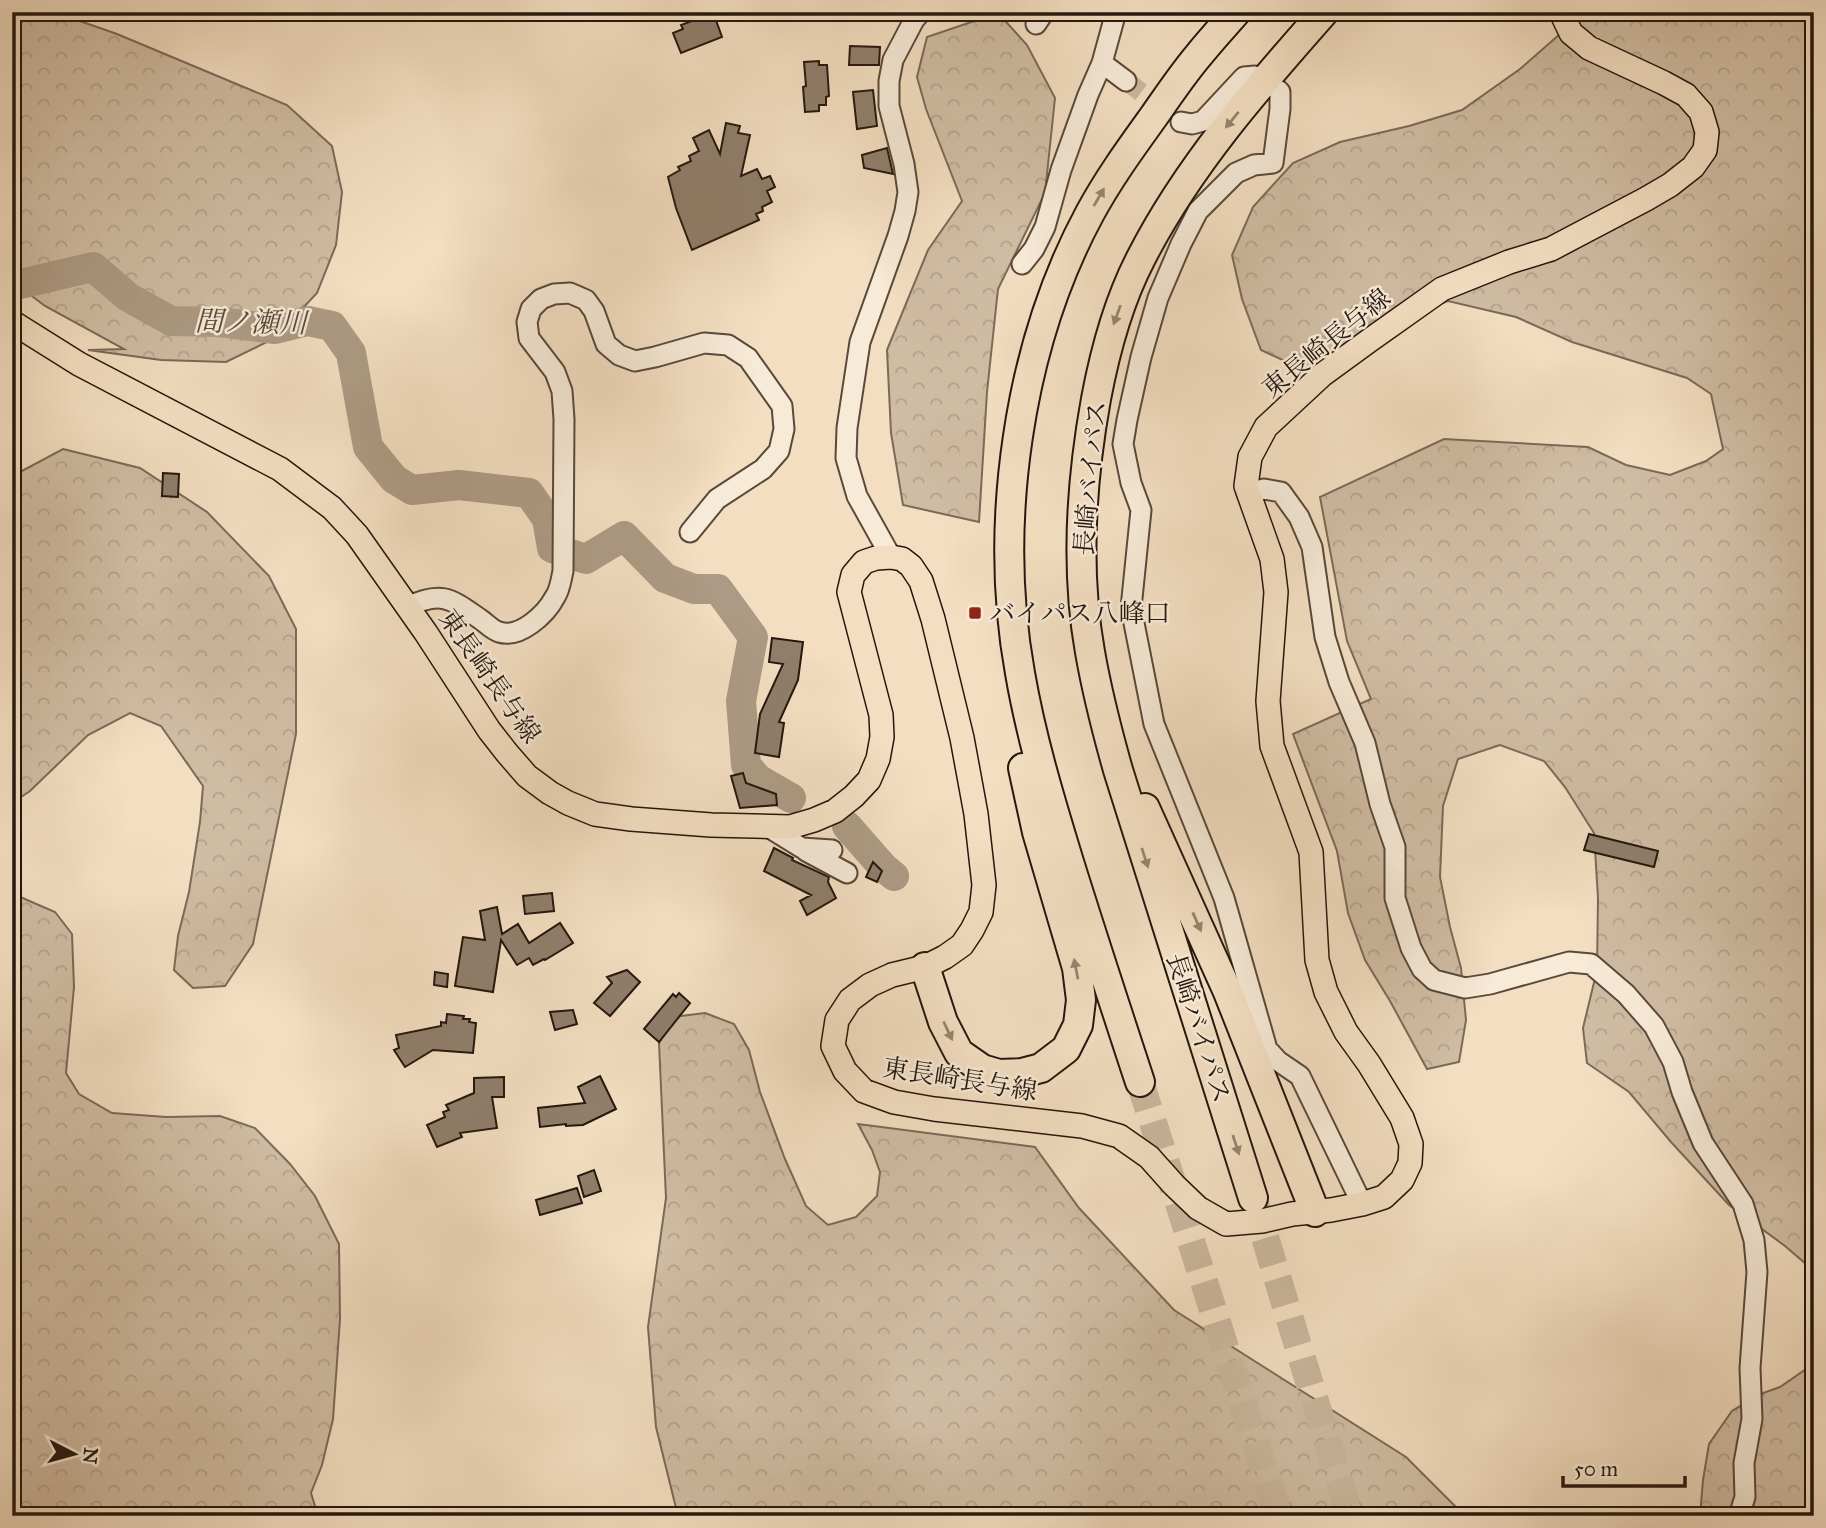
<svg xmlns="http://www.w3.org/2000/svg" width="1826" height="1528" viewBox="0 0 1826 1528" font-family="'IM FELL Great Primer','Noto Serif JP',serif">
  <defs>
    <pattern id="forest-crowns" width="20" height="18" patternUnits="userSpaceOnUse" patternTransform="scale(1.75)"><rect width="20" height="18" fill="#d0bca3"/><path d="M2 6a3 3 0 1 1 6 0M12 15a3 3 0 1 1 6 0" fill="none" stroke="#b2a18b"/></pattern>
  </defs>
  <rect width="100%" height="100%" fill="#f3dec1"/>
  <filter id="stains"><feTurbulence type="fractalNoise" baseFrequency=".00286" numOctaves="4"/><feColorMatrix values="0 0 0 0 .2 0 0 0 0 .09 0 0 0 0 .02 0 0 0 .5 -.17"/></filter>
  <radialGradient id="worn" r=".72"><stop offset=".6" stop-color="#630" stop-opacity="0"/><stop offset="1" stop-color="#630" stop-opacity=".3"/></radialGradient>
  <path fill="url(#forest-crowns)" stroke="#7a6a58" stroke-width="2" d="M12,12h42l63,22 170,71 45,41 10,46 -6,53 -19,48 -42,45 -49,24 -65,-2 -73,-10 36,-1 -79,-43 -33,-25z
    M1585,12h229v1266l-7,-13 -22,-19 -56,-41 -58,-63 -42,-50 -42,-29 -4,-35 14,-58 1,-72 -4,-65 -29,-46 -21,-26 -44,-16 -42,14 -15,47 -3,71 10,50 11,41 5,52 -7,42 -32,7 -37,-68 -25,-41 -17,-47 -11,-62 -44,-117 78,-35 -24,-58 -27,-144 124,-58 144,8 38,18 44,10 36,-14 17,-12 -12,-55 -24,-16 -115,-36 -56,-25 -68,-16 -50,19 -49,32 -45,18 -43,-20 -19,-51 -10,-44 21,-48 40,-44 47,-21 69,-16 53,-16 58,-41z
    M998,13l29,32 28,53 -10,95 -47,96 -11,103 -8,130 -76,-17 -12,-72 -4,-83 41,-100 34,-49 -36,-92 -9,-32 10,-40z
    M63,449l77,19 67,44 62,64 27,53v105l-43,210 -28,42 -32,2 -19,-18 4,-34 11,-44 11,-70 3,-36 -42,-60 -31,-13 -42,22 -58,56 -18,12v-289l8,-42z
    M18,896l37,16 17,22 2,53 -8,86 13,21 33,19 54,4 54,-1 35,12 35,36 25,32 24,48 1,75 -7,100 -11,46 -11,28 7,23h-306v-619z
    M705,1013l29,11 15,26 11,42 25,67 21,47 22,19 28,-8 21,-21 3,-24 -8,-22 -14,-26 177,23 44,61 95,102 232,147 59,59h-787l-22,-89 -8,-100 18,-129 -7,-155 14,-26z
    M1814,1356v160h-114l3,-36 6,-36 23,-33 26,-16 22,-8 26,-18z"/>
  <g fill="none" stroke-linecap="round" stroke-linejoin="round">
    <path stroke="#ad9a84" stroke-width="30" d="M12,286l81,-19 35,30 43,24 48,1 56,7 33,-8 24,5 19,27 17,94 26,32 18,11 47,-5 70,8 18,26 5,29 34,11 38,-23 41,42 29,11h24l35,48 -12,64 5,64 12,14 33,19
      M847,826l36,41 11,9"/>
  </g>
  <path fill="#907e6b" stroke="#25170e" stroke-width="2" d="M698,12h15l9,25 -41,16 -8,-20 10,-4 -2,-4 19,-7z
    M850,46l30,1 -1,18h-30z
    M819,61v4h8l2,31 -3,1v8h-7v6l-14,1 -2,-25 3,-1 -2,-24z
    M873,90l4,36 -20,3 -4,-37z
    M726,123l14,3 -2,7 12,2 -9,41 16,-7 5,10 8,-3 5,11 -8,4 5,11 -10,5 1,4 -7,3 3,6 -67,30 -16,-42 -8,-31 12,-7 -2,-3 13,-6 -2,-5 10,-5 -6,-13 16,-8 11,24z
    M887,148l6,26 -29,-6 -2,-13z
    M163,473l16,1 -1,23 -16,-1z
    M772,638l31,4 -5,38 -19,42 5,1 -5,34 -24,-4 5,-39 23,-50 -14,-2z
    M743,773l3,10 30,11 1,11 -37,3 -9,-32z
    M1589,834l69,17 -4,16 -70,-17z
    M774,848l19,10 -1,2 37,17 -1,5 8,16 -29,17 -7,-14 11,-6 -47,-24z
    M873,862l9,9 -5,11 -11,-5z
    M552,893l2,18 -29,3 -2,-18z
    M497,907l5,27 16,-10 11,19 31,-20 13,20 -28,17 -1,-1 -11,6 -4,-7 -12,7 -16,-25 -8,52 -38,-6 8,-49 22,3 -5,-29z
    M627,970l13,12 -30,34 -16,-13 18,-20 -5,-6z
    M435,972l13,2 -1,13 -13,-2z
    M679,993l11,10 -31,39 -15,-13 29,-35 3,3z
    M573,1010l4,14 -22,6 -5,-18z
    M447,1014l17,2 -1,3h7l-1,3 7,1 -3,30 -40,-3 -28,17 -11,-17 5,-2 -3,-13 45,-9v-4l5,1z
    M600,1076l16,33 -33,16 -17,1v-2l-26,3 -2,-19 47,-5 -7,-16z
    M504,1077v20h-12l5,31 -37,5 2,4 -25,10 -10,-22 18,-8 -2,-5 6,-2 -3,-5 28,-12v-15z
    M594,1170l7,21 -17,6 -6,-21z
    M577,1188l5,15 -42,12 -4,-15z"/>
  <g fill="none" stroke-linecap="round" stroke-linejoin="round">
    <path stroke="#cab69d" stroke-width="19" stroke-dasharray="19 10" stroke-linecap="butt" d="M1126,81l44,33"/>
    <path stroke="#cab69d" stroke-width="28" stroke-dasharray="28 14" stroke-linecap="butt" d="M1140,1082l139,434
      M1253,1198l97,318"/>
    <g stroke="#58493b" stroke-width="23">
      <path id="minor" d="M1036,24l8,-12
        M1102,63l24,18
        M1278,90l2,2v17l-7,54 -19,2 -18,8 -38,38 -17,33 -23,54 -17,59 -14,63 -4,24 8,39 10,27 -10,98 23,116 70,174 43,151 11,12 22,15 62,128
        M1181,122l11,2 11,-3 41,-44 11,-1
        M1022,264l12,-15 11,-22 16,-57 27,-75 14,-32 14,-51
        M1247,493l17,-4 17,3 18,25 13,30 13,90 14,45 26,61 15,61 15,43v51l16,50 11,21 12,11 31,8 25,-4 79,-22 22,2 35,30 28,32 19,36 9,30 21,51 40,61 11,36 3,32 -7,96 2,51 -8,44 1,34 -6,19
        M891,557l-34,-61 -11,-38 1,-30 13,-86 38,-106 7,-25 3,-19 -4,-28 -15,-58v-25l4,-21 21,-40 7,-8
        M407,607c35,-17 44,-8 73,12 6,4 12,11 19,13 21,7 47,-18 56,-35 5,-7 6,-17 8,-26l1,-152 -2,-28 -7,-19 -26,-34 -2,-16 4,-13 10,-10 13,-5 16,-1 16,7 8,11 12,33 13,11 16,6 20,-4 49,-14 24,2 20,13 34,48 2,23 -5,22 -16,18 -46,30 -27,33
        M768,827l34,21 30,2
        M806,851l41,22"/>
    </g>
    <g stroke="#25170e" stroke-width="26">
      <path id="major" d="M12,322l67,42 201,105 52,39 25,27 69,98 63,97 18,23 20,23 23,17 18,10 27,11 36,5 80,6 79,2 24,-7 21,-9 19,-15 15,-16 9,-21 4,-22 -1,-22 -32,-123 4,-17 11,-13 12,-4 15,-1 11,2 9,7 10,15 12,38 29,119 14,76 8,71 -3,27 -9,18 -10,15 -17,12 -20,10 -33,8 -22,10 -20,15 -13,20 -4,26 12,25 19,20 30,11 40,7 148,17 37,10 30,21 25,28 24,23 28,16 36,-3 30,-7 39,-4 31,-6 22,-7 18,-17 8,-17 1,-19 -9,-26 -33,-54 -23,-32 -20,-40 -9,-32 -6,-108 -39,-106 -4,-45 8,-109 -4,-33 -26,-73 4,-29 16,-30 56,-52 48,-35 72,-51 67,-27 42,-13 95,-50 24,-14 23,-18 12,-17 2,-18 -6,-20 -15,-17 -22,-12 -75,-35 -18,-15 -10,-21"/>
    </g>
    <g stroke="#25170e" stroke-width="32">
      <path id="highway" d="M1145,808l83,184 87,220
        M925,967l18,55 16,31 23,16 17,5 23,-1 19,-5 25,-19 12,-24 3,-25 -4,-32 -40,-136 -14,-64
        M1140,1082c-24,-73 -48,-146 -71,-220 -19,-62 -38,-125 -49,-189 -27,-149 -2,-327 70,-460 19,-35 41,-65 64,-97 14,-20 28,-41 44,-60 12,-15 25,-29 38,-44
        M1253,1198l-135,-428c-11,-39 -21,-78 -28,-118 -15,-84 -9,-170 6,-253 9,-48 22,-97 45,-141 47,-92 115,-169 183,-246"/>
    </g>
    <use href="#minor" stroke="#f7ead7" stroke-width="19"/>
    <use href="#major" stroke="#f3dec1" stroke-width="23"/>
    <use href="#highway" stroke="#f3dec1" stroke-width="28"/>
  </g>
  <defs><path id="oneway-solid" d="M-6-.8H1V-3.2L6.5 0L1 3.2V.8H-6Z" transform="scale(1.75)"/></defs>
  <g fill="#968470">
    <use href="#oneway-solid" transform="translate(1232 120) rotate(129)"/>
    <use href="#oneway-solid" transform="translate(1099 197) rotate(-60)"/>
    <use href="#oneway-solid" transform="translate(1117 315) rotate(110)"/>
    <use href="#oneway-solid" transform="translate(1145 858) rotate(72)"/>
    <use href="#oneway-solid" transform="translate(1197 922) rotate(66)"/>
    <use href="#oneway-solid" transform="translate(1076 969) rotate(-101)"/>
    <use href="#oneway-solid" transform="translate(948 1031) rotate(65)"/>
    <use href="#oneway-solid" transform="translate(1236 1145) rotate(72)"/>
  </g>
  <rect fill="#8f2418" stroke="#f7ead7" stroke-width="2.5" x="968" y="606" width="14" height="14" rx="3.5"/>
  <g text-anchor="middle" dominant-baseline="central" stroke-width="5" stroke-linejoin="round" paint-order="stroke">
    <g font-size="26" fill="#25170e" stroke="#f7ead7">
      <text transform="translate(1326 343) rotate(-39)">東長崎長与線</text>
      <text transform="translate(1090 478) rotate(-85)">長崎バイパス</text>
      <text transform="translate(490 676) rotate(55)">東長崎長与線</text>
      <text transform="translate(1199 1028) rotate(72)">長崎バイパス</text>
      <text transform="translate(960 1079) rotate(9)">東長崎長与線</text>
    </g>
    <g font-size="26" fill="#25170e" stroke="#f7ead7" text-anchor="start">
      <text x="989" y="613">バイパス八峰口</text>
    </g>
    <g font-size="28" font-style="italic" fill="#5b4b3d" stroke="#f7ead7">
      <text transform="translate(251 322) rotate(1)">間ノ瀬川</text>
    </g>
  </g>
  <rect width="1826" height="1528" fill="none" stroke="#f3dec1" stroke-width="42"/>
  <rect x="14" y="14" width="1798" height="1500" fill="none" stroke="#25170e" stroke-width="3.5"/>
  <rect x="21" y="21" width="1784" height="1486" fill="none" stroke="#25170e" stroke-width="2"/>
  <g transform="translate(74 1454) rotate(96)" stroke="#f7ead7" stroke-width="5" paint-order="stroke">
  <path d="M0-5L12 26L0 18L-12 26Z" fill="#25170e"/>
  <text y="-10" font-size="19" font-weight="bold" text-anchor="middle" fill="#25170e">N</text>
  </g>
  <path d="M1563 1476v10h122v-10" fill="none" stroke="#25170e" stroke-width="3.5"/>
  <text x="1574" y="1476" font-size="21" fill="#25170e" stroke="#f7ead7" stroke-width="5" paint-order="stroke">50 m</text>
  <rect width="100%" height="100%" filter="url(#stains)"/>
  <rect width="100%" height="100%" fill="url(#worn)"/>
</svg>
